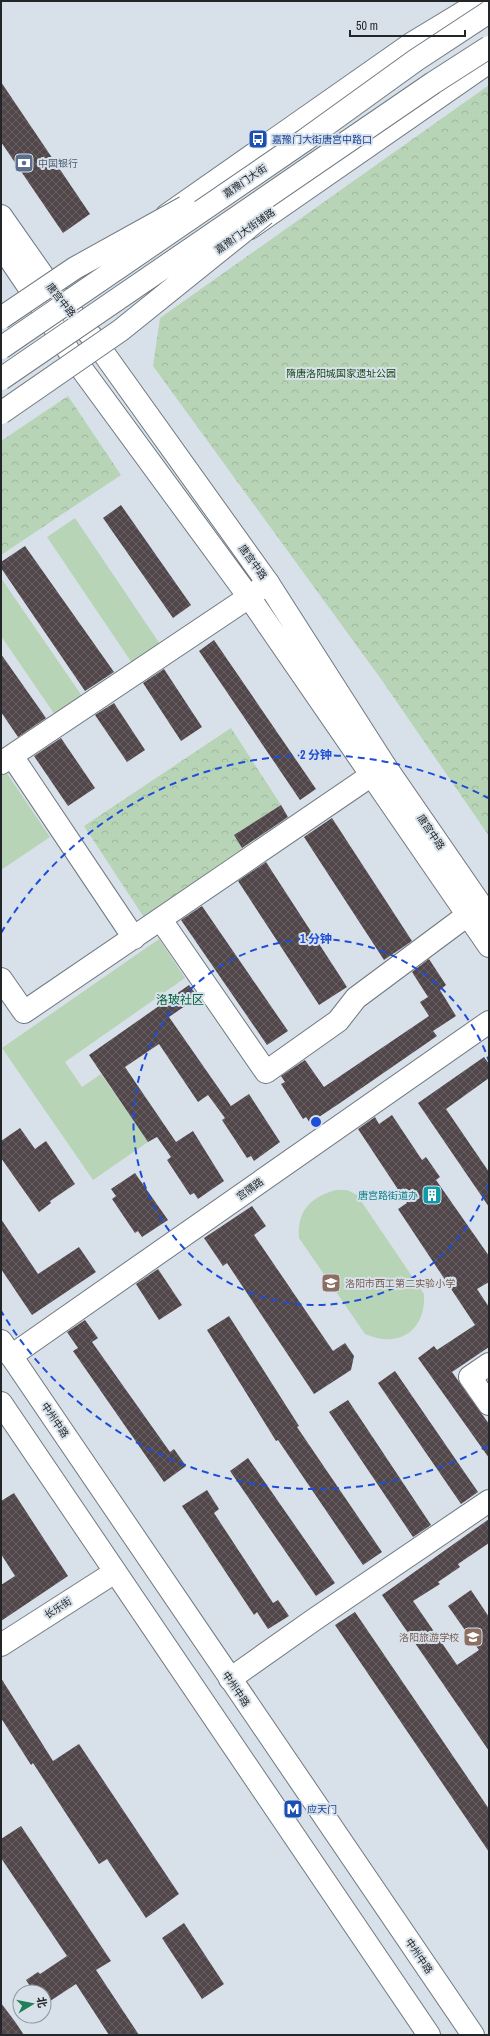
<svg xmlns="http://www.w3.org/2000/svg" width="490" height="2036" viewBox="0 0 490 2036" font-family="'Archivo Narrow','Noto Sans SC',sans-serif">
  <defs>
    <pattern id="park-crowns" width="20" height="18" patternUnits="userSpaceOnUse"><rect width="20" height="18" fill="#b8d4b6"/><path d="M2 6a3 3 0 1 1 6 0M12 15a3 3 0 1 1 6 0" fill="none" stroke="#9eb69c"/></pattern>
    <pattern id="building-cross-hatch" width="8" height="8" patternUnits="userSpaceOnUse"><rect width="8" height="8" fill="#51474b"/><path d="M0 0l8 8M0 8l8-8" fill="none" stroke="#675f62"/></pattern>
  </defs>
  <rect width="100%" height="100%" fill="#d8e1e9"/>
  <path fill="#b8d4b6" d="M75,518l87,129 -28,19 -87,-129z
    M1,578l81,118 -27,19 -54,-79z
    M6,772l44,65 -49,33v-94z
    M159,939l26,39 -120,84 17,25 19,-13 47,68 -55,38 -91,-132z
    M336,1190h11l10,5 67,99c2,37 -25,55 -59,40l-66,-96c-2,-28 12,-41 37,-48z"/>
  <path fill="url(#park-crowns)" d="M489,85v751l-108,-157 -228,-313 7,-48z
    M68,396l53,79 -120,80v-114z
    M231,728l50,77 -47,30 11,18 -100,66 -61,-93z"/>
  <path fill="url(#building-cross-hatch)" d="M1,82l89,132 -27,19 -62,-91z
    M121,505l70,100 -18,13 -70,-100z
    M25,546l89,126 -29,19 -84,-123v-6z
    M214,640l102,149 -16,11 -101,-149z
    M1,654l45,64 -28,19 -17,-25z
    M164,669l38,58 -21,14 -38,-58z
    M114,703l31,47 -18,12 -32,-47z
    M61,738l34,50 -27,18 -34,-50z
    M281,805l7,12 -46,31 -8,-13z
    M332,818l80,123 -28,19 -80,-123z
    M266,862l81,125 -28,18 -81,-124z
    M202,906l86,125 -21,14 -86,-125z
    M429,959l17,26 -6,5 16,26 -23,15 4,5 -97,67 -30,20 -4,-6 -3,2 -22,-35 4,-2 -4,-6 24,-16 19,27 105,-71 -9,-14 8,-5 -16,-25z
    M189,985l9,12 -29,20 62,89 18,-12 31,48 -26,19 -3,-5 -4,2 -25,-38 3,-2 -17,-23 -10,7 -39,-58 -34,23 51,75 17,-11 31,50 -26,18 -4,-6 -4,2 -23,-35 4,-3 -14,-20 -9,5 -59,-87z
    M484,1057l5,7v14l-43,31 43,63v35l-71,-104z
    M392,1115l30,45 4,-3 14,20 -4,3 53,76v26l-12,7 12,18v40l-37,25 37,52v34l-71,-100 16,-12 3,4 38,-25 -77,-116 9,-6 -49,-74 17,-12 4,7z
    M20,1128l15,21 11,-8 29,43 -25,17 1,2 -12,9 -38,-54v-17z
    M135,1173l33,47 -26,17 -4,-6 -3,2 -23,-34 4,-3 -5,-7z
    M252,1206l14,20 -12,9 79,116 12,-8 9,13 -3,14 -37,24 -87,-131 -4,3 -19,-28z
    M1,1219l37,55 41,-27 17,25 -64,43 -31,-46z
    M158,1269l24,36 -23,15 -23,-36z
    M229,1316l70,110 -2,1 85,125 -19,13 -85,-125 -2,1 -69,-111z
    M85,1320l13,18 -6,4 78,110 4,-3 12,17 -22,16 -91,-131 5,-3 -11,-16z
    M395,1371l83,121 -17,12 -83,-121z
    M348,1400l83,125 -18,12 -84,-125z
    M248,1458l87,125 -19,13 -86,-125z
    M207,1490l12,19 -5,4 59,90 5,-3 11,16 -21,13 -11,-17 -3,3 -72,-109z
    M14,1493l54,83 -67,45v-36l14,-9 -14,-22v-53z
    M489,1519v24l-31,21 2,3 -22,15 2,2 -27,17 44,64 22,-15 -31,-44 23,-16 18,27v134l-107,-156z
    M355,1612l134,197v43l-154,-227z
    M1,1678l52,83 26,-17 100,150 -33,24 -39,-59 -8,5 -66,-101 -2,2 -30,-47z
    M21,1826l90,135 -15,9 43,65h-30l-33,-51 -32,21v-13h-10l-8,-12 12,-8 2,2 27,-18 -66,-98v-19z
    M184,1923l40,61 -22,15 -40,-61z
    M1,2003l15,20 8,12h-23z"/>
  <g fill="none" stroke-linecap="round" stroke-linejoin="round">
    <g stroke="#717980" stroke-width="24">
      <path id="minor" d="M12,756l122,182
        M1,763l248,-166 19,-14
        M161,920l105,152 72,-51 18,-23 125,-93
        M1,979l23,33 361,-246
        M11,1356l478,-334
        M489,1364l-19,13 19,27
        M1,1645l114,-73
        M230,1679l85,-60 174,-118"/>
    </g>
    <g stroke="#717980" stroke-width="24">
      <path id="major" d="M167,215l244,-171 71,-43
        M1,216l54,77 37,44 176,246 117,183 104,151
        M250,228l239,-166
        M1,246l38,56 31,51 179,244 240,349
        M1,1341l472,694
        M1,1403l428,632"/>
    </g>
    <use href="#minor" stroke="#fff" stroke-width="22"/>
    <use href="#major" stroke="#fff" stroke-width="22"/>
    <g stroke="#717980" stroke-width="24" stroke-linecap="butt">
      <path id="highway-bridge" d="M1,318l74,-50 110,-61
        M1,348l304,-208 111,-80 73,-48
        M1,379l432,-296 56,-36
        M1,413l120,-83 144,-116"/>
    </g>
    <use href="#highway-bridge" stroke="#fff" stroke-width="22"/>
  </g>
  <g fill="none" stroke="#1d4ed8" stroke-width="2" stroke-dasharray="7 5">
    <path d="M489 1183A183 183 0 1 1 489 1061"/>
    <path d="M488 1446A367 367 0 0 1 1 1311M1 933A367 367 0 0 1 488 798"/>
  </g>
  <defs>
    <g id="bus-square" transform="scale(1)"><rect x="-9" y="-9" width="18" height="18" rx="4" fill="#1a4fb4" stroke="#d8e1e9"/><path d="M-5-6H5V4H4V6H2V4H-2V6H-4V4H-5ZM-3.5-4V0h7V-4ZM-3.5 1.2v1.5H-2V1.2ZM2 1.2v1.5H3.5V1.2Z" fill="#fff"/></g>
    <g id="bank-square" transform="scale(1)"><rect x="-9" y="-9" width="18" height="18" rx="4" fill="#5c6f8a" stroke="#d8e1e9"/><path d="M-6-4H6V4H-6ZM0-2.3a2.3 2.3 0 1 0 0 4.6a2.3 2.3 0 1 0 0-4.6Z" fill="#fff"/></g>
    <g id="building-square" transform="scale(1)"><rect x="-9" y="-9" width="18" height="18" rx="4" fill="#0f9aa8" stroke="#d8e1e9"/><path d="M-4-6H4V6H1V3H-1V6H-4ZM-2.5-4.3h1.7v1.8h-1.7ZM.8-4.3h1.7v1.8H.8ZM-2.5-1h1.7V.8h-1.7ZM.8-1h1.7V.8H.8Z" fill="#fff"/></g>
    <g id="school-square" transform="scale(1)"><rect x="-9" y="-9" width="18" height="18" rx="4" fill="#8d6e63" stroke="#d8e1e9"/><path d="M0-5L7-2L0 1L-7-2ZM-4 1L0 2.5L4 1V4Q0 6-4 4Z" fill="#fff"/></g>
    <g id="metro-square" transform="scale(1)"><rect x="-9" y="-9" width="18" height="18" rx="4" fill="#1a4fb4" stroke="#d8e1e9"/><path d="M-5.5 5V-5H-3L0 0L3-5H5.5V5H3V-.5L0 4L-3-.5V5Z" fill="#fff"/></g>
  </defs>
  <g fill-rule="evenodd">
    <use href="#bus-square" x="258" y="139"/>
    <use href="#bank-square" x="24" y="163"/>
    <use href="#building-square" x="432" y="1195"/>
    <use href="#school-square" x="331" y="1283"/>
    <use href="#school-square" x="473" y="1637"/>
    <use href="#metro-square" x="293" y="1809"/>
  </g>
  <g text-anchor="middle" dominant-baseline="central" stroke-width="4" stroke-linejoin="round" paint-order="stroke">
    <g font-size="10" fill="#164399" stroke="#d8e1e9" text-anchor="start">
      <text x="272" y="139">嘉豫门大街唐宫中路口</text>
      <text x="307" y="1809">应天门</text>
    </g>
    <g font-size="10" fill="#4e5e75" stroke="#d8e1e9" text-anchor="start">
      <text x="38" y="163">中国银行</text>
    </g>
    <g font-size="10" fill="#222628" stroke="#d8e1e9">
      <text transform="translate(245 181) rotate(-34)">嘉豫门大街</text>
      <text transform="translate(245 231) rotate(-35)">嘉豫门大街辅路</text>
      <text transform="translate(61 300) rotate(52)">唐宫中路</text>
      <text transform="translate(253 562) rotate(54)">唐宫中路</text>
      <text transform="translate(431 832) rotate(56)">唐宫中路</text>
      <text transform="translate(250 1189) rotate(-35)">宫隅路</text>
      <text transform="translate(55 1420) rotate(56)">中州中路</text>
      <text transform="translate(58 1608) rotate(-33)">长乐街</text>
      <text transform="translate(236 1689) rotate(56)">中州中路</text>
      <text transform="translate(419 1956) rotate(56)">中州中路</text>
    </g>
    <g font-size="10" fill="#134613" stroke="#d8e1e9">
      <text x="341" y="373">隋唐洛阳城国家遗址公园</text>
    </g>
    <g font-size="10" fill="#0d838f" stroke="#d8e1e9" text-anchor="end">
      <text x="418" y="1195">唐宫路街道办</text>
    </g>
    <g font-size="10" fill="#785e54" stroke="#d8e1e9" text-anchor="start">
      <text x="345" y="1283">洛阳市西工第二实验小学</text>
      <text x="459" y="1637" text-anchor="end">洛阳旅游学校</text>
    </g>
    <g font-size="12" fill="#046440" stroke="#d8e1e9">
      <text x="180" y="1000">洛玻社区</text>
    </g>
  </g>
  <circle cx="316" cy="1122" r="6" fill="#1d4ed8" stroke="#d8e1e9" stroke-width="2"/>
  <g font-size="12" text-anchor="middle" font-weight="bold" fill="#1d4ed8" stroke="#d8e1e9" stroke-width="4" stroke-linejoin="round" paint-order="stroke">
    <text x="316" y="759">2 分钟</text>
    <text x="316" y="943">1 分钟</text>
  </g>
  <rect width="490" height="2036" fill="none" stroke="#222628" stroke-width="4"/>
  <g transform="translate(32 2004) rotate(80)"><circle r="19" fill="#d8e1e9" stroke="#8f969c"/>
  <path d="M0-3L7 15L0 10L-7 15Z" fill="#227f56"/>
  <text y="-6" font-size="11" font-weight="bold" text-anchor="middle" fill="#222628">北</text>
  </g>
  <path d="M350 30v6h115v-6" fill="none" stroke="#222628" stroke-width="2"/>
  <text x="356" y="30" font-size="12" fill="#222628" stroke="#d8e1e9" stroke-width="3" paint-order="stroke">50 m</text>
</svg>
